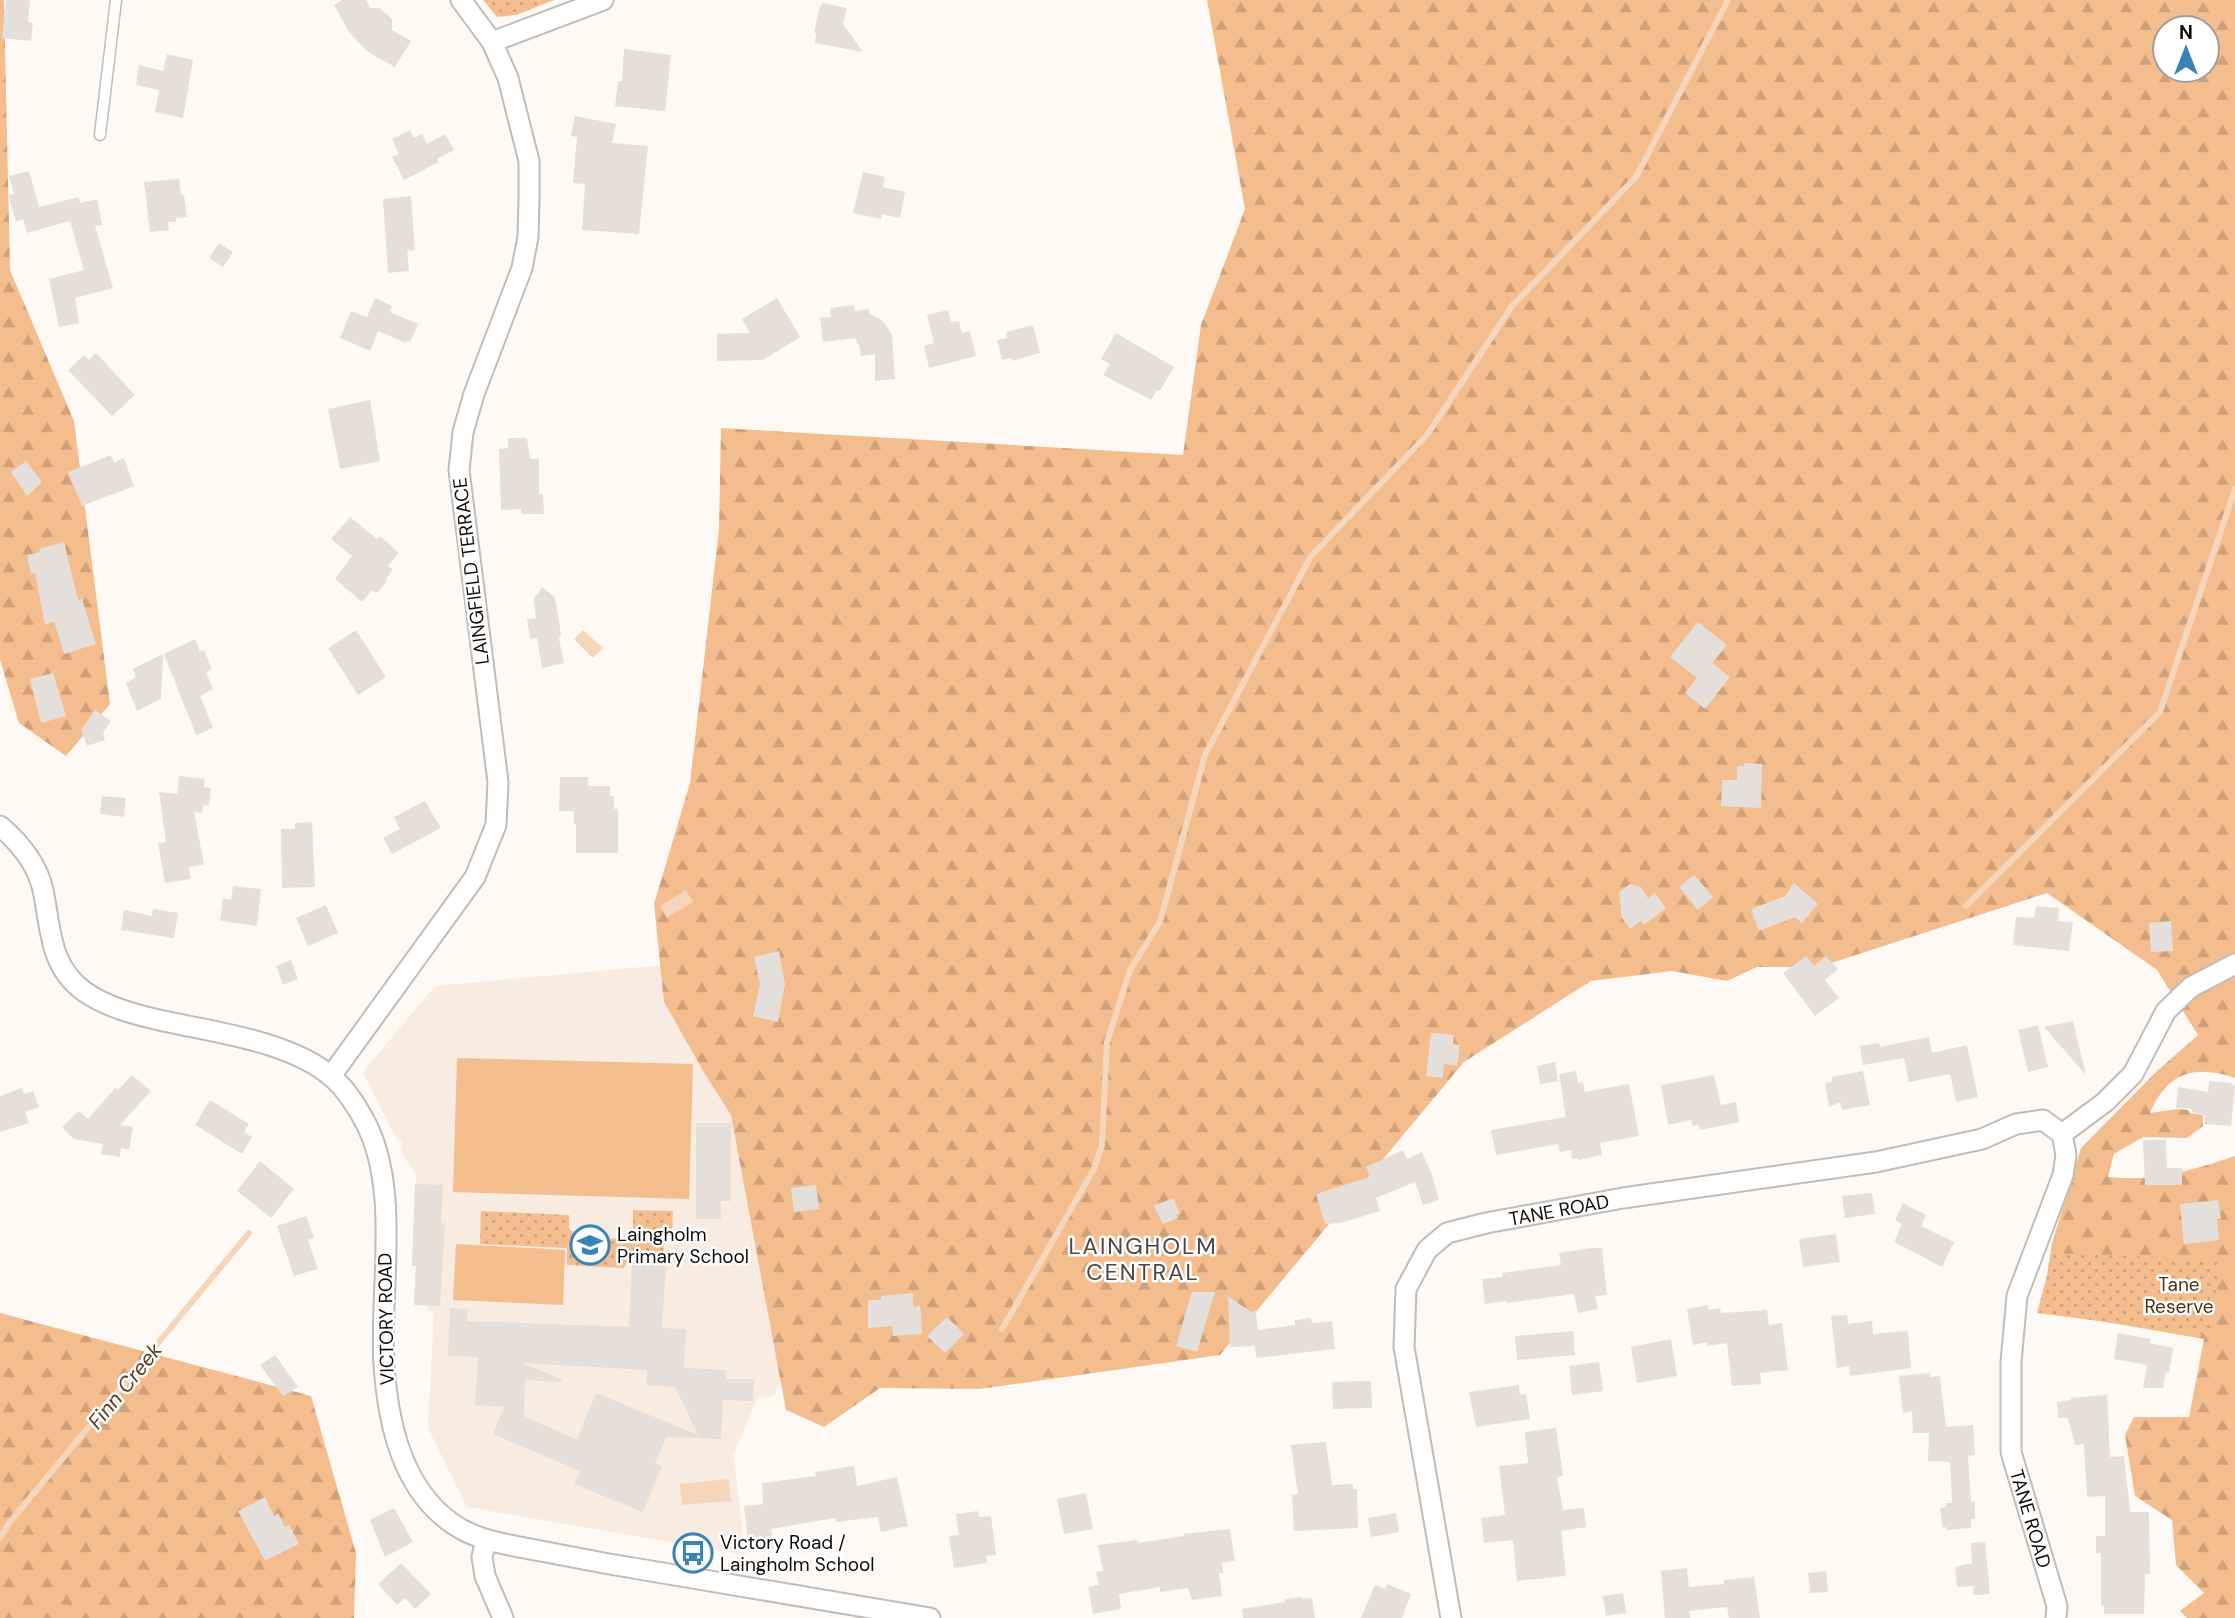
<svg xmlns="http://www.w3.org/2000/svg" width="2235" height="1618" viewBox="0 0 2235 1618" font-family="'DM Sans',sans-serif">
  <defs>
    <pattern id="forest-firs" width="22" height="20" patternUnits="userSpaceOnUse" patternTransform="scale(1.75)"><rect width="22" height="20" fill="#f4bd8e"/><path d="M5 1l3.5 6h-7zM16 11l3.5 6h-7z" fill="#d0a179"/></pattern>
    <pattern id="park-dots" width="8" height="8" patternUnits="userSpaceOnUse" patternTransform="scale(1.75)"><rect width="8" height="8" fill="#f4bd8e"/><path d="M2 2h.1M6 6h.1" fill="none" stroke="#d0a179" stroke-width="1.8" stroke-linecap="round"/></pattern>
  </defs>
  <rect width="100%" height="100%" fill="#fff9f5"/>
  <path fill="#f7ebe2" d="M729,959l55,408 -9,28 -18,4 -23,55 11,101 -278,-48 -39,-79 6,-117h-6v-5l-14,-1 2,-39h-4l4,-91 -13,-19 -1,-14 -5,-2 -34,-68 72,-86z"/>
  <path fill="#f4bd8e" d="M457,1058l236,6 -4,135 -236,-7z
    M456,1244l109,6 -2,55 -110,-5z"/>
  <path fill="url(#forest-firs)" fill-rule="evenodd" d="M0,0h4l6,270 64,151 36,283 -44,52 -47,-33 -19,-63z
    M1207,0h1028v1078c-41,-14 -68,-5 -85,35l28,-4 10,1 2,3 13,2v11l-16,12 -44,-1 -29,17 -6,23c44,5 86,-7 127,-21v462h-48l-7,-7 24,-18 -28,-28 -4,-45 -37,-24 -10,-61 9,-18h55l15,-78 -162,-28 10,-68 29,-95 77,-78 40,-35 -41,-65 -110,-77 -228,74h-62l-30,14 -55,-10 -81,10 -127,81 -244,293 -240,34 -100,-1 -56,39 -38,-17 -55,-295 -26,-41 -41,-72 -10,-98 36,-121 29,-254 2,-101 462,27 18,-130 44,-116zM2165,28h42v42h-42z
    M0,1313l311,83 45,157 -2,65h-354z"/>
  <path fill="url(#park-dots)" d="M483,0h71l-38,15 -19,2z
    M633,1210l40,1 -1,24h-25l2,5 14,3 1,7 -2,5 -30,-3 -8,16 -57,-3v-17l-87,-4 1,-33 88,4v14c20,14 41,12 64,5z
    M2053,1253l168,7 -12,75 -172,-22z"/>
  <path fill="#f5d6bb" d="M583,630l20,18 -10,10 -19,-19z
    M686,890l7,12 -26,16 -7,-12z
    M729,1479l2,22 -49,4 -2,-21z"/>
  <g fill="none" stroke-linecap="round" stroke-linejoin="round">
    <path stroke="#f5d6bb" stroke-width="6" d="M1966,906l194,-194 75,-223
      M1002,1329l92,-160 8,-24 5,-103 23,-72 30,-48 45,-167 106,-199 116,-121 85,-129 124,-129 92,-177
      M0,1538l10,-16 239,-289"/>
  </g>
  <path fill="#e4dfda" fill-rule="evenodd" d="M6,0h24l-2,22 5,1 -2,18 -29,-3z
    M342,0h24l4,8h10l12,11v11l19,11 -16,26 -27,-15 -19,-20 -15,-27z
    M822,3l25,5 -4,16 20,28 -48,-9 1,-10h-2l6,-28 2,1z
    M624,49l47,6 -6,56 -50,-5 3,-25h4z
    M167,54l26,6 -10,58 -28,-6 4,-22 -23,-5 3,-20 24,6z
    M575,116l41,8 -4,19 36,3 -9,88 -57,-4 3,-46 -12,-1 4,-46 -6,-1z
    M410,130l4,8 8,-4 5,10 18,-10 9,16 -17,9 2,3 -35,18 -12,-23 7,-3 -7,-15z
    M29,171l10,36 40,-10 1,6 17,-4 5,26 -7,1 18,62 -38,10 4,25 -20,4 -10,-48 35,-9 -14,-49 -43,12 -4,-14 -7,3 -8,-27 6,-1 -5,-18z
    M863,172l22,5 -2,10 22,5 -5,26 -18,-4 -1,5 -28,-6z
    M179,179l2,16h3l3,22 -11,1v4h-8l1,8 -19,2 -6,-50z
    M411,196l4,54 -8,1 2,20 -21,2 -5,-74z
    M219,243l14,9 -10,15 -14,-9z
    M375,298l17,8 -2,6 28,12 -8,18 -3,-1 -1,2 -28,-12 -8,20 -30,-13 11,-27 16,6z
    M777,298l23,39 -37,23 -46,1v-27l33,-1 -8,-14z
    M854,305l1,6 14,-2 1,5 11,6 5,5 6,10 3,44 -20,2v-27l-14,2 -2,-12h-2l-1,-6 -33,4 -3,-24 11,-1 -1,-9z
    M948,310l3,12 8,-1 3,12 8,-2 6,25 -47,12 -5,-22 10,-3 -7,-28z
    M1033,325l7,28 -28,8 -1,-3 -9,2 -5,-20 10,-2 -1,-6z
    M1116,333l58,34 -14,24 -3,-1 -6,10 -48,-25 7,-11 -9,-5z
    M96,353l39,42 -23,21 -44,-46 16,-15 5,5z
    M370,400l10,61 -40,8 -12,-60z
    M508,438h19l3,21h9v35h4l1,20h-23v-5l-20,1 -2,-61 9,-1z
    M111,455l3,8 10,-5 10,28 -52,20 -14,-34z
    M26,461l16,21 -15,14 -16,-24z
    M350,517l27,22 3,-3 19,17 -11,13 5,3 -7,10 1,2 -10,12 -5,-3 -10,12 -27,-23 17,-23 -21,-17z
    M64,542l14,58 4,-1 14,45 -32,10 -10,-33 -9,4 -10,-52 -4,1 -4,-19 13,-3 -1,-3z
    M542,587l13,10 6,37 -2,5 5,24 -22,5 -5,-30 -7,1 -3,-20 9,-1 -2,-19z
    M1698,622l29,23 -15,18 18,14 -25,32 -20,-16 12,-15 -27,-21z
    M356,630l30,47 -28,18 -30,-47z
    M195,639l5,13 4,-2 8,19 -6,3 7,17 -13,7 13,32 -17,7 -32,-81z
    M163,654l-2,45 -24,12 -11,-28 10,-6 -3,-8z
    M53,673l13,43 -25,7 -11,-44z
    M95,710l16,11 -8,12 2,7 -18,6 -6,-16z
    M1744,763l18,1 -1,44 -40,-2 1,-26h15v-14h7z
    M179,776l26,3 -1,8 7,1 -2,18 -6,-1 -1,8 -8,-1 10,53 -15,2 2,12 -26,4 -7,-40 8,-1 -7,-50 18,2z
    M560,777h28v9h22v10h4v13h4v44h-42v-29h-2v-13h-15z
    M102,796l24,2 -2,19 -24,-3z
    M425,801l16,27 -49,26 -9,-16 17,-9 -6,-12z
    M312,822l3,65 -33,1 -1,-59h14v-6z
    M1694,875l19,22 -15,13 -19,-23z
    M1794,883l24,21 -16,19 -7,-6 -36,14 -8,-22 34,-13z
    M1630,884l11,3 7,11 7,-5 11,15 -22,17 -3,-4 -11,8 -8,-11 -3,-26z
    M233,886l28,3 -4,37 -37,-5 3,-23 8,2z
    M326,905l12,28 -30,13 -12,-28z
    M2036,906l23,2 -1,13 15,1 -4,29 -56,-6 3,-28 18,1z
    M153,909l25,4 -4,25 -53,-8 3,-20 28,6z
    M2171,921l2,30 -22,1 -2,-29z
    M779,951l6,33 -7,38 -25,-6 7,-32 -6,-27z
    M1806,956l8,10 12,-10 12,13 -13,11 14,18 -24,18 -32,-43z
    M291,960l7,19 -15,6 -7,-19z
    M2073,1021l13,54 -42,-48z
    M2038,1025l10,42 -20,5 -10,-42z
    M1431,1033l23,2 -1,9 7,1 -3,21 -13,-2 -1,14 -17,-2z
    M1929,1037l3,16 35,-8 11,52 -22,5 -6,-28 -41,8 -5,-24 -41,7 -3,-19 19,-3 1,4z
    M1555,1062l3,19 -18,3 -3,-18z
    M1576,1071l2,12 5,-1 2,10 44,-8 10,52 -39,7 2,12 -24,5v-2l-6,1 -1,-9 -11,2 -2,-8 -62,11 -5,-25 75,-13 -7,-43z
    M1863,1071l7,34 -28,5 -2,-8 -11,5 -4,-24 7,-1v-5z
    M132,1075l19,16 -31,34 13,2 -4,23 -8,-2 -1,9 -19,-3 2,-10 -29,-5 -12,-12 17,-16 9,8 28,-32 2,3z
    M1714,1075l7,30 15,-3 3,20 -39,8 -2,-5 -5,1 -2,-6 -23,5 -7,-40z
    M2209,1081l22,2 4,4 -4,39 -27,-2 1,-9 -13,-3v-3l-16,-1 2,-21 30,5z
    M22,1088l2,6 9,-3 6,16 -14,5 4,11 -29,9v-36z
    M210,1100l39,24 -5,8 8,5 -10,17 -47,-29z
    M697,1123h34v78h-10v18h-25v-93z
    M2143,1140h23l1,28h15v17h-37z
    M1403,1150l4,9 15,-7 10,23 7,25 -16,5 -8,-23 -39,16 4,13 -39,12 -16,1 -9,-30 54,-17 -4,-10z
    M260,1161l34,28 -23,29 -34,-27z
    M415,1184l28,1 -2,38h4l-5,83 -26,-1 2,-39h-4z
    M816,1185l3,24 -25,3 -3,-24z
    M1872,1193l3,21 -30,4 -3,-22z
    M1173,1198l7,15 -4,2 2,3 -15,6 -9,-18z
    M2218,1200l3,19h-4l2,21 -35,4 -4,-40z
    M1903,1203l23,12 -5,11 33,16 -12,25 -48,-25 8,-18 -7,-4z
    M306,1216l8,22 -6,2 10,29 -24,7 -17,-50z
    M1836,1234l4,28 -37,5 -4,-28z
    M1592,1248h10l5,47 -12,1 3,13 -20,4 -4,-19 -67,9 -1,-2 -21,3 -3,-25 21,-2 -1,-4 59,-8 -2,-12z
    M632,1261l34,2 -4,65 24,1 -2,39 42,2v9h28l-1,22 -30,-1 -2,39 -55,-2 -11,26 7,3 -19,46 -69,-28 6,-13 -87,-37 11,-27 -29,-2 3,-48 -30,-1 2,-48 18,1 -1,12 162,6zM522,1363l125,7 -1,15 29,2 23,48 -102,-42 -19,47 -53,-24 1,-36 36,2v-3z
    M1192,1292h23l-18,60 -21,-6z
    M913,1293v14l7,-1 1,6 1,22 -29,2 -1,-10 -24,2v-28h13v-4z
    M1228,1296l23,16 5,-1 2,19 37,-5v-5l16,-2 1,5 20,-2 3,28 -79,9 -1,-12 -25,1z
    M1708,1305v5l12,-2 1,5 46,-3 2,15 13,-2 6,47 -28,3 1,11 -29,2 -5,-43 -20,3v-4l-14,3 -6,-36z
    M1847,1315l1,9 24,-3 1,13 35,-3 3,37 -61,8 -1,-10 -12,2 -6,-52z
    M947,1317l17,17 -19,19 -18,-17z
    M1573,1331l2,24 -58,5 -2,-24z
    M2118,1333l33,6 -1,4 23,5 -4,25 -3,-1 -3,16h-20l4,-23 -33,-6z
    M1671,1339l6,37 -40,7 -6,-36z
    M275,1355l23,32 -15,9 -23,-31z
    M1599,1362l4,29 -31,4 -3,-29z
    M1930,1373v4l10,-1 6,51 27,-2 2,30 -7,1 3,46 4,-1v18h-4v9l-24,2v-3l-4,1 -3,-20 6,-1v-4h6l-2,-41 -22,-1 1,-28h-16l-1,-22 -9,2 -4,-37z
    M1371,1381l1,27 -39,1 -1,-27z
    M1519,1385l1,10 6,-1 4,25 -54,8 -7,-35z
    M2107,1395l3,62 14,-1 6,56h19l1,62h-5l-1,40h-40v-8h-3v-53h-5v-17h9v-40l-18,1 -3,-53 -9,1 -7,-27h-10l-1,-16 14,-2v-2z
    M1556,1428l7,48 -6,1 6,33 21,-2 2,19 -25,4 5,45 -49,5 -4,-41 -29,3 -3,-25 24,-3 -6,-49 29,-3 -3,-31z
    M1326,1442l6,43 21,-1v5h4l1,39 -64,3 -2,-36 6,-1 -7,-49z
    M854,1466l3,20 40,-9 11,49 -27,6 -3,-15 -42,5 -1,-4 -64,11 3,20 -25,2 -5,-45 19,-2 -1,-21 54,-7 -1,-4z
    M1086,1493l7,36 -29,5 -7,-35z
    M265,1497l9,19 4,-3 7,14 4,-2 10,19 -34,17 -27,-50z
    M394,1508l19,34 -28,15 -15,-37z
    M978,1511l1,6 12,-1 5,39 -10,1 1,7 -33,5 -5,-32 10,-1 -3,-21z
    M1396,1513l3,19 -28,5 -3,-19z
    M1230,1529l5,32 -13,2 1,10h-4l3,23 -30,4 -4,-12 -28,4v-5l-41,7 2,15 -28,5 -5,-27 11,-2 -3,-13 7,-1 -5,-26 39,-5 1,3 46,-7 -1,-2z
    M1985,1542l5,52 -16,1 -1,-9 -16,1 -2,-20 17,-4 -1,-20z
    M401,1563l30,31 -16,15 -10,-11 -8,7 -19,-21z
    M1687,1568l2,19 35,-3v-4l30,-3 6,41h-31l-2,-11 -38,4 1,7h-25l-4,-47z
    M1826,1571l2,21 -18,1 -2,-20z
    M1387,1584l24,10 -9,24h-41l14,-33 10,4z
    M1623,1593l3,20 -20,3 -3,-20z
    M1302,1597v2l10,-1 3,20h-72l-1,-9 43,-7v-3z"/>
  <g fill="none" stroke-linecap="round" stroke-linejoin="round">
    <g stroke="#c2bcb8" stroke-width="13">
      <path id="service" d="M100,135l16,-135"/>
    </g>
    <g stroke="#c2bcb8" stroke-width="23">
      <g id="minor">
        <path d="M492,42l111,-42"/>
        <path d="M0,826c20,17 37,37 43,64 8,38 6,77 42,102 22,15 48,22 74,28 53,12 133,21 174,58 13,11 22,26 30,40 39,68 16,172 21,247 4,58 18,124 69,159 26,18 58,21 88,27 31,6 61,12 92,17 99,16 198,33 297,50"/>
        <path d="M331,1076l144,-199 21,-52 2,-43 -39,-312 4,-38 11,-38 48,-126 6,-31 1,-38v-38l-21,-83 -16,-36 -31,-42"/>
        <path d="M2062,1134l43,-32 28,-28 33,-63 25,-24 44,-23"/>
        <path d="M486,1540l-4,17 3,19 18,42"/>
        <path id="s1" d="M1451,1618l-47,-271 2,-58 21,-39 20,-17 39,-10 137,-25 253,-36 106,-23 34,-15 27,-4 19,14 4,21 -3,20 -46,121 -6,66v90l46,154 -1,12"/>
      </g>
    </g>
    <use href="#service" stroke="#fff" stroke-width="10"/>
    <use href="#minor" stroke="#fff" stroke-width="19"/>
  </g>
  <defs>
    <g id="school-ring" transform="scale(2.0125)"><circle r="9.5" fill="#fff" stroke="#3984b7" stroke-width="1.5"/><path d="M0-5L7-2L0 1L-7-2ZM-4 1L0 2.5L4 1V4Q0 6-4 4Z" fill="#3984b7"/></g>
    <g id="bus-ring" transform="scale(2.0125)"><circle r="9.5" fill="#fff" stroke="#3984b7" stroke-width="1.5"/><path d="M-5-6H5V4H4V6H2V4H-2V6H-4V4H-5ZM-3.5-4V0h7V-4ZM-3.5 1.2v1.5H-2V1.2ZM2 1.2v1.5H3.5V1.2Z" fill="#3984b7"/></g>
  </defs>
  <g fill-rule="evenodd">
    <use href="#school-ring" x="590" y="1245"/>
    <use href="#bus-ring" x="693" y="1553"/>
  </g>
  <g text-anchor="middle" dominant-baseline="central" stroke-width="5" stroke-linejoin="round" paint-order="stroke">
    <g font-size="19" fill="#0e0d0b" stroke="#fff">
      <text transform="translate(471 571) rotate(-97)">LAINGFIELD TERRACE</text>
      <text stroke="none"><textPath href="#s1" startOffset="518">TANE ROAD</textPath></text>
      <text transform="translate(386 1319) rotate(-91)">VICTORY ROAD</text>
      <text stroke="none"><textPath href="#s1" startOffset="1432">TANE ROAD</textPath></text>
    </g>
    <g font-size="19" fill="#0e0d0b" stroke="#fff" text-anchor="start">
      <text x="617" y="1234">Laingholm<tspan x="617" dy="22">Primary School</tspan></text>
      <text x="720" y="1542">Victory Road /<tspan x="720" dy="22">Laingholm School</tspan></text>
    </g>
    <g font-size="19" fill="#4e3012" stroke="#fff">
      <text x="2179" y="1284">Tane<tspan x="2179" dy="22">Reserve</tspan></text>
    </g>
    <g font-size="21" font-style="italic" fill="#59391c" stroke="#fff">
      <text transform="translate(125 1386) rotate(-51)">Finn Creek</text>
    </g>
    <g font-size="23" letter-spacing="2" fill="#4b4743" stroke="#fff">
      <text x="1143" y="1246">LAINGHOLM<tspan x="1143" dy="26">CENTRAL</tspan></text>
    </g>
  </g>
  <g transform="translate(2186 49)"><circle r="33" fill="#ffffff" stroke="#9f9e9d" stroke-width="2"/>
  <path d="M0-5L12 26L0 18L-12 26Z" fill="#3984b7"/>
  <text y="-10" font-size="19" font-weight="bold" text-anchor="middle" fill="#0e0d0b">N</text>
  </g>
</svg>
